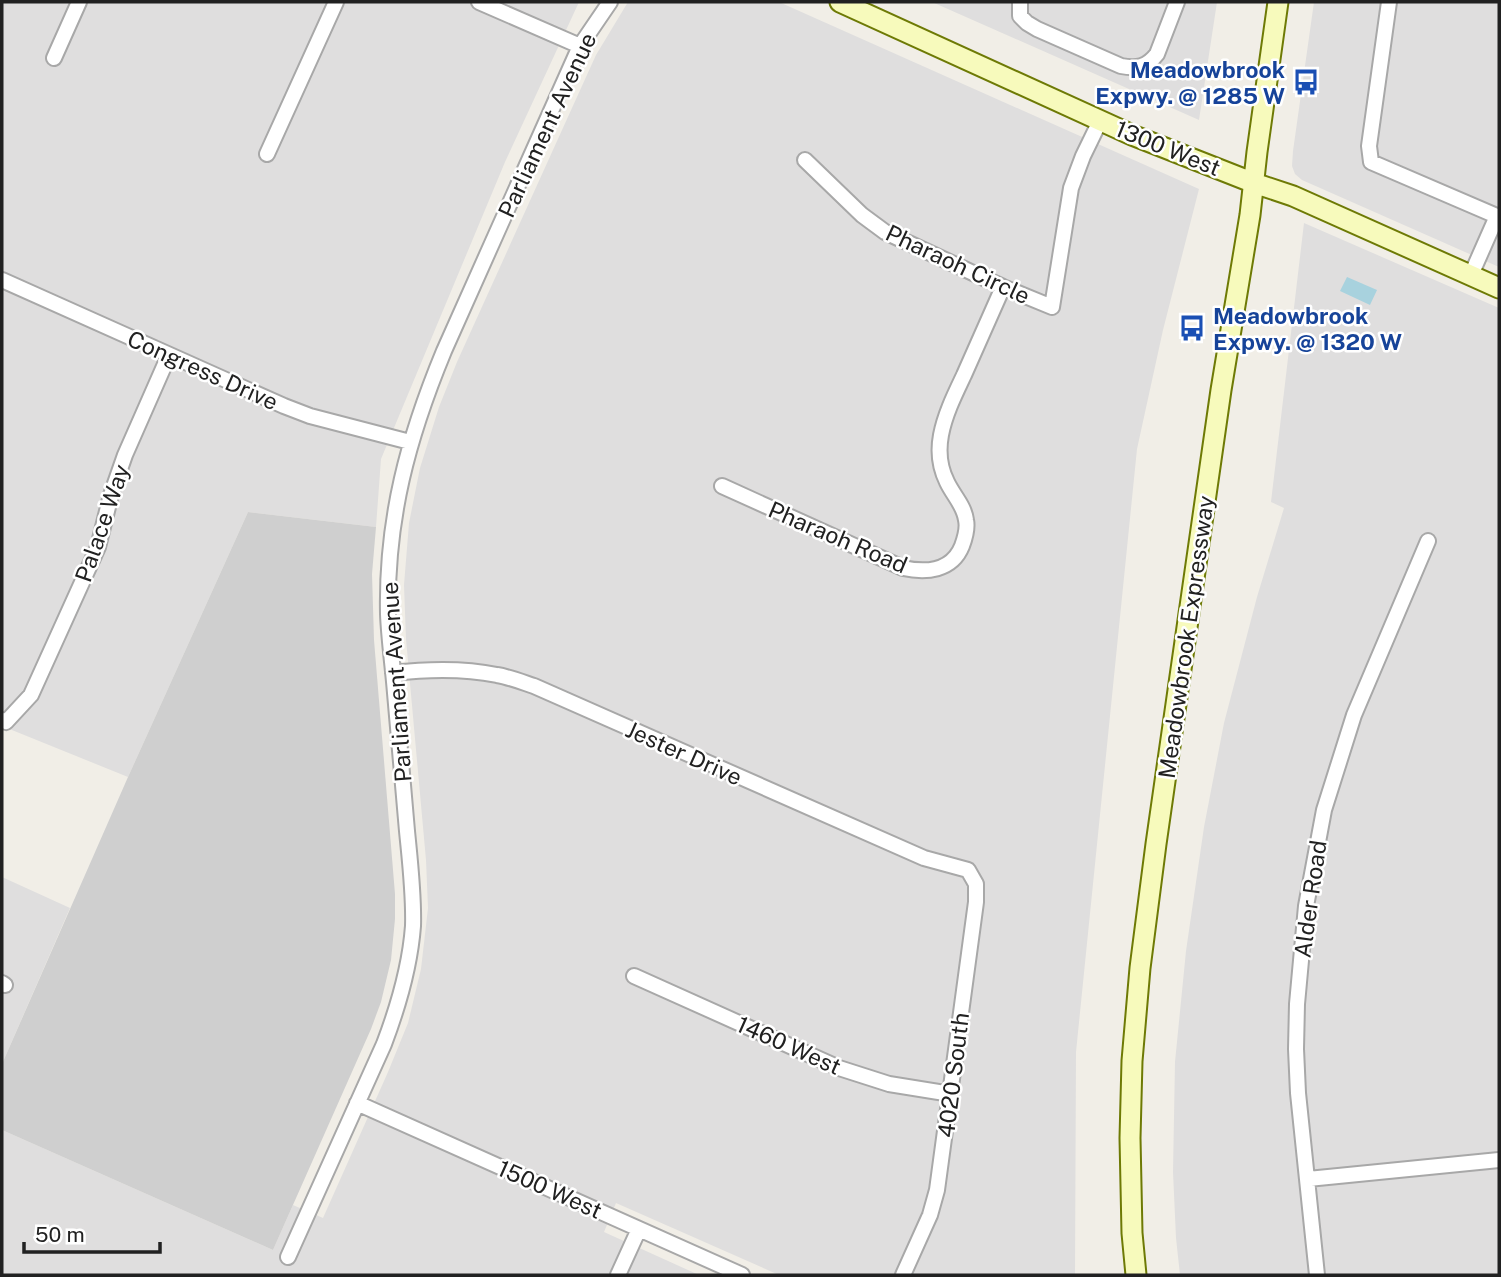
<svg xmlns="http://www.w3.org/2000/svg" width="1501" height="1277" viewBox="0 0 1501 1277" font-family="'Public Sans',sans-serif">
  <rect width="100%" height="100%" fill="#f1eee7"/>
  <path fill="#dfdede" d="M2,2h577l-74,160 -124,297 -5,68 -128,-15 -120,265 -126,-51z
    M628,2h151l420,187 -36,141 -26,119 -61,603 -1,223h-296l-163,-72 -12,29 95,43h-697v-145l271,120 20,-45 30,13 65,-146 20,-49 13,-54 7,-61 -2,-48 -20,-221 -2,-54 5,-62 11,-55 19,-61 18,-45 139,-307z
    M932,2h285l-18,118z
    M1314,2h185v265l-197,-87 -7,-6 -3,-8 1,-15z
    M1304,223l195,85v967h-319l-4,-37 -3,-66 2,-110 11,-111 18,-124 20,-104 33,-126 27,-89 -13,-6z
    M2,877l68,31 -68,156z"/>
  <path fill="#cfcfcf" d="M248,512l128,15 -4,47 2,66 21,254v25l-4,41 -10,42 -10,27 -98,221 -271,-120v-66l126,-287z"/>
  <path fill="#a8d2de" d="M1347,277l30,13 -7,15 -30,-14z"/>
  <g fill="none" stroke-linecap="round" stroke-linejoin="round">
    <g stroke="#a8a8a8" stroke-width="18">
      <path id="street" d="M479,2l101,44
        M1020,2v14l7,7 10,6 84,37c16,3 26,1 36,-12l20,-52
        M1389,2l-20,144 2,16 128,55
        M54,58l25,-56
        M267,154l69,-152
        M805,160l57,55 23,17 118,55 49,20 19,-119 12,-32 17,-35
        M1471,275l26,-59
        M2,280l282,126 26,10 100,26
        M722,486l181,82c23,5 49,3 59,-22 3,-8 6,-17 4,-26 -2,-15 -13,-25 -19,-38 -7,-14 -9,-31 -6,-47 4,-21 14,-41 23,-60 13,-29 26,-59 39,-88
        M393,673c35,-4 70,-5 104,2 12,2 25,7 37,11l390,172 44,12 8,14v18l-39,288 -7,25 -27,60
        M2,720l4,2 25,-27 67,-148 13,-52 14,-40 44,-100
        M634,976l205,92 50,16 62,10
        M2,983l3,2
        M357,1103l385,172
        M1308,1179l191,-19
        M288,1257l96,-213c14,-37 26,-78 29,-118 1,-31 -3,-64 -6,-95 -4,-46 -8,-92 -12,-138 -2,-26 -6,-53 -7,-79 -2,-95 20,-176 56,-263l136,-305 30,-44
        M618,1275l21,-46
        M1317,1275l-19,-182 -2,-44 1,-45 9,-98 18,-96 30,-95 74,-174"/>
    </g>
    <g stroke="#6e7a05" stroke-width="23">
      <path id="secondary" d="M840,2l292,133 122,48 39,13 206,92
        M1136,1275l-4,-42 -2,-95 2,-77 8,-93 16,-124 65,-454 29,-175 7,-63 21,-150"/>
    </g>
    <use href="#street" stroke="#fff" stroke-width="14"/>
    <use href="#secondary" stroke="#f7fabc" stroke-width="19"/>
  </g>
  <defs>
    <g id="bus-bare" transform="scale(2.1)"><path d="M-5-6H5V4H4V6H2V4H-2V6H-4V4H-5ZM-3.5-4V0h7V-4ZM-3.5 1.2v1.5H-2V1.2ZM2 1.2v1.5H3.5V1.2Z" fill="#1a4fb4" stroke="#fff" stroke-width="2.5" paint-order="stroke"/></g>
  </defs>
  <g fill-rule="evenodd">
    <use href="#bus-bare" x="1306" y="82"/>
    <use href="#bus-bare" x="1192" y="328"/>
  </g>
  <g text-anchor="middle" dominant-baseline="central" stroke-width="5" stroke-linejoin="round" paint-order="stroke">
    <g font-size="23" font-weight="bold" fill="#164399" stroke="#fff" text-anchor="end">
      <text x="1285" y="69">Meadowbrook<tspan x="1285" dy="26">Expwy. @ 1285 W</tspan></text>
      <text x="1213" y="315" text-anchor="start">Meadowbrook<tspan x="1213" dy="26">Expwy. @ 1320 W</tspan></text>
    </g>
    <g font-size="23" fill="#212121" stroke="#fff">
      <text transform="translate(547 125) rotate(-65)">Parliament Avenue</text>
      <text transform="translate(1168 148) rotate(22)">1300 West</text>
      <text transform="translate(958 264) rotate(25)">Pharaoh Circle</text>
      <text transform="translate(203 370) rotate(24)">Congress Drive</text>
      <text transform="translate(102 523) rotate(-71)">Palace Way</text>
      <text transform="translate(838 537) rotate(23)">Pharaoh Road</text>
      <text transform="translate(1186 637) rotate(-82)">Meadowbrook Expressway</text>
      <text transform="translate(396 682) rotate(-94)">Parliament Avenue</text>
      <text transform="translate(684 753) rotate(24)">Jester Drive</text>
      <text transform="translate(1310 899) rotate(-82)">Alder Road</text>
      <text transform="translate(789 1045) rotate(24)">1460 West</text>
      <text transform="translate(953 1075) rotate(-83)">4020 South</text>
      <text transform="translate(550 1189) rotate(24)">1500 West</text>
    </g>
  </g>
  <rect width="1501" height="1277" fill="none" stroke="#212121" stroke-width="7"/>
  <path d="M24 1242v10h136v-10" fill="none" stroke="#212121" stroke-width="3.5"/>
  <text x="35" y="1242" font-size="21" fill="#212121" stroke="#ffffff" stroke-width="5" paint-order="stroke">50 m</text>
</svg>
